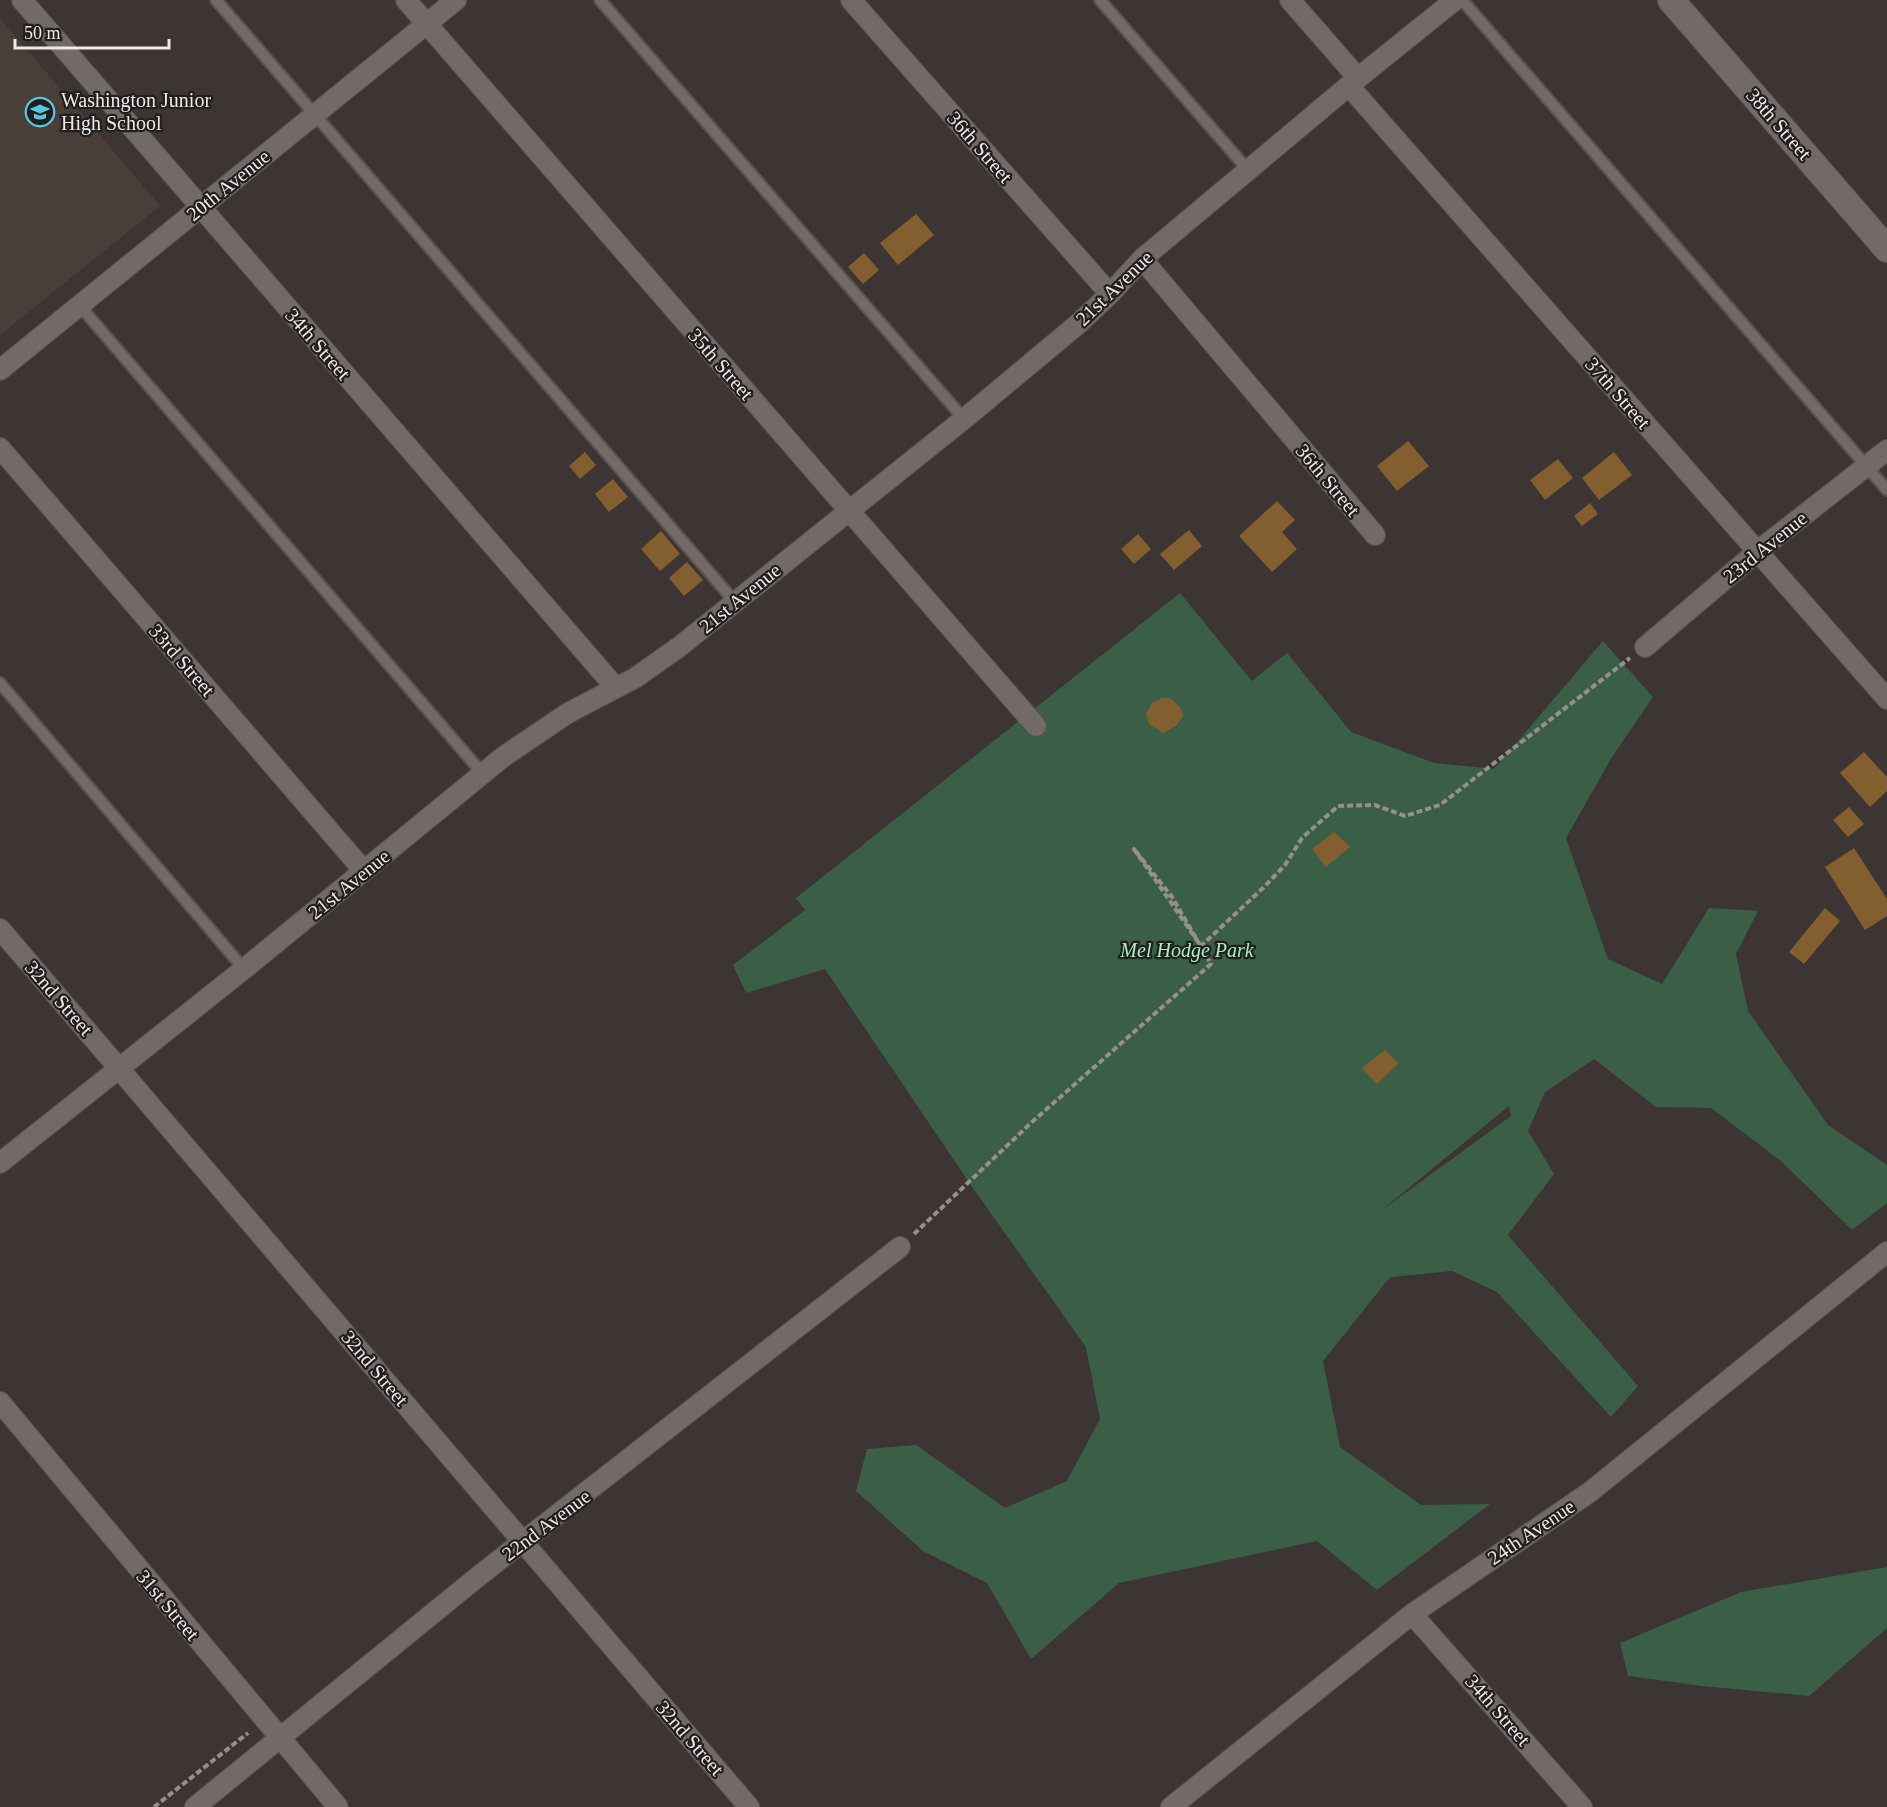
<svg xmlns="http://www.w3.org/2000/svg" width="1887" height="1807" viewBox="0 0 1887 1807" font-family="'Times New Roman',serif">
  <rect width="100%" height="100%" fill="#3c3533"/>
  <path fill="#4a3e39" d="M0,18l160,188 -160,129z"/>
  <path fill="#3a5f46" fill-rule="evenodd" d="M1180,593l72,88 35,-28 64,79 83,31 60,6 109,-128 50,56 -41,60 -46,81 42,121 54,25 47,-76 49,3 -22,43 12,57 80,114 59,40v38l-35,27 -71,-69 -70,-53 -55,-1 -62,-48 -49,33 -17,39 26,43 -46,61 130,151 -27,31 -114,-125 -45,-21 -62,6 -67,84 17,86 81,58 69,-1 -113,86 -60,-49 -198,42 -88,76 -44,-76 -64,-32 -67,-60 11,-42 49,-4 89,63 62,-27 33,-62 -14,-72 -116,-163 -145,-215 -79,24 -13,-28 72,-55 -9,-12zM1509,1106l2,10 -129,94 1,-1z
    M1887,1567v61l-78,68 -107,-10 -74,-10 -8,-33 121,-51z"/>
  <path fill="#835f30" d="M916,214l18,21 -36,30 -18,-22z
    M864,253l15,17 -16,14 -15,-17z
    M1408,441l21,25 -32,25 -20,-25z
    M585,452l11,13 -16,14 -11,-13z
    M1614,452l18,23 -33,25 -17,-22z
    M1558,459l15,19 -28,22 -15,-20z
    M613,479l15,18 -19,15 -14,-18z
    M1277,501l18,19 -13,12 15,17 -25,23 -33,-36z
    M1590,503l8,11 -16,12 -8,-10z
    M1189,530l13,16 -28,24 -14,-16z
    M661,531l19,23 -20,17 -19,-22z
    M1138,534l13,15 -17,15 -13,-15z
    M687,562l16,18 -19,16 -15,-18z
    M1162,698h8l10,9 3,9 -7,10 -13,7 -14,-9 -3,-10 6,-11z
    M1864,752l23,25v14l-17,16 -30,-34z
    M1849,807l15,17 -16,13 -15,-17z
    M1334,832l16,15 -24,20 -14,-18z
    M1854,848l33,51v17l-22,14 -40,-63z
    M1825,908l15,13 -36,43 -15,-12z
    M1385,1050l14,13 -22,21 -15,-16z"/>
  <g fill="none" stroke-linecap="round" stroke-linejoin="round">
    <g stroke="#585250" stroke-width="14">
      <path id="service" d="M216,0l519,602
        M600,0l364,419
        M1100,0l148,170
        M1462,0l425,490
        M80,306l403,468
        M0,683l244,286"/>
    </g>
    <g stroke="#585250" stroke-width="22">
      <path id="minor" d="M22,0l594,688
        M406,0l630,726
        M851,0l259,294
        M1290,0l68,78
        M1349,86l538,613
        M1142,259l233,276
        M0,370l456,-370
        M0,448l364,423
        M1645,647l113,-96 129,-101
        M0,929l749,878
        M0,1163l244,-194 259,-212 65,-44 67,-35 44,-31 285,-228 114,-95 32,-30 32,-35 216,-181 97,-78
        M0,1402l338,405
        M1412,1614l170,193
        M195,1807l285,-232 420,-328
        M1171,1807l241,-193 178,-122 297,-240"/>
    </g>
    <g stroke="#585250" stroke-width="28">
      <path id="tertiary" d="M1671,0l216,249"/>
    </g>
    <path stroke="#95908e" stroke-width="4" stroke-dasharray="6 3" stroke-linecap="butt" d="M914,1234l118,-112 179,-158 -39,-67 -38,-48 67,97 62,-58 22,-23 17,-27 36,-32 37,-1 30,11 35,-11 190,-147
      M154,1807l94,-74"/>
    <use href="#service" stroke="#716a67" stroke-width="10"/>
    <use href="#minor" stroke="#716a67" stroke-width="20"/>
    <use href="#tertiary" stroke="#716a67" stroke-width="26"/>
  </g>
  <defs>
    <g id="school-ring" transform="scale(1.5)"><circle r="9.5" fill="#211e1d" stroke="#55cadf" stroke-width="1.5"/><path d="M0-5L7-2L0 1L-7-2ZM-4 1L0 2.5L4 1V4Q0 6-4 4Z" fill="#55cadf"/></g>
  </defs>
  <g fill-rule="evenodd">
    <use href="#school-ring" x="40" y="112"/>
  </g>
  <g text-anchor="middle" dominant-baseline="central" stroke-width="4.5" stroke-linejoin="round" paint-order="stroke">
    <g font-size="20" fill="#ede9e7" stroke="#211e1d" text-anchor="start">
      <text x="61" y="100">Washington Junior<tspan x="61" dy="23">High School</tspan></text>
    </g>
    <g font-size="20" fill="#ede9e7" stroke="#211e1d">
      <text transform="translate(1779 124) rotate(49)">38th Street</text>
      <text transform="translate(980 147) rotate(49)">36th Street</text>
      <text transform="translate(228 185) rotate(-39)">20th Avenue</text>
      <text transform="translate(1114 288) rotate(-44)">21st Avenue</text>
      <text transform="translate(318 344) rotate(49)">34th Street</text>
      <text transform="translate(721 364) rotate(49)">35th Street</text>
      <text transform="translate(1618 393) rotate(49)">37th Street</text>
      <text transform="translate(1328 480) rotate(50)">36th Street</text>
      <text transform="translate(1765 547) rotate(-39)">23rd Avenue</text>
      <text transform="translate(740 598) rotate(-39)">21st Avenue</text>
      <text transform="translate(182 660) rotate(49)">33rd Street</text>
      <text transform="translate(349 884) rotate(-39)">21st Avenue</text>
      <text transform="translate(59 998) rotate(49)">32nd Street</text>
      <text transform="translate(375 1368) rotate(50)">32nd Street</text>
      <text transform="translate(546 1525) rotate(-37)">22nd Avenue</text>
      <text transform="translate(1531 1532) rotate(-34)">24th Avenue</text>
      <text transform="translate(168 1605) rotate(50)">31st Street</text>
      <text transform="translate(1498 1710) rotate(49)">34th Street</text>
      <text transform="translate(690 1738) rotate(49)">32nd Street</text>
    </g>
    <g font-size="20" font-style="italic" fill="#a2f3bc" stroke="#211e1d">
      <text x="1187" y="950">Mel Hodge Park</text>
    </g>
  </g>
  <path d="M15 39v9h154v-9" fill="none" stroke="#ede9e7" stroke-width="3"/>
  <text x="24" y="39" font-size="18" fill="#ede9e7" stroke="#211e1d" stroke-width="4.5" paint-order="stroke">50 m</text>
</svg>
